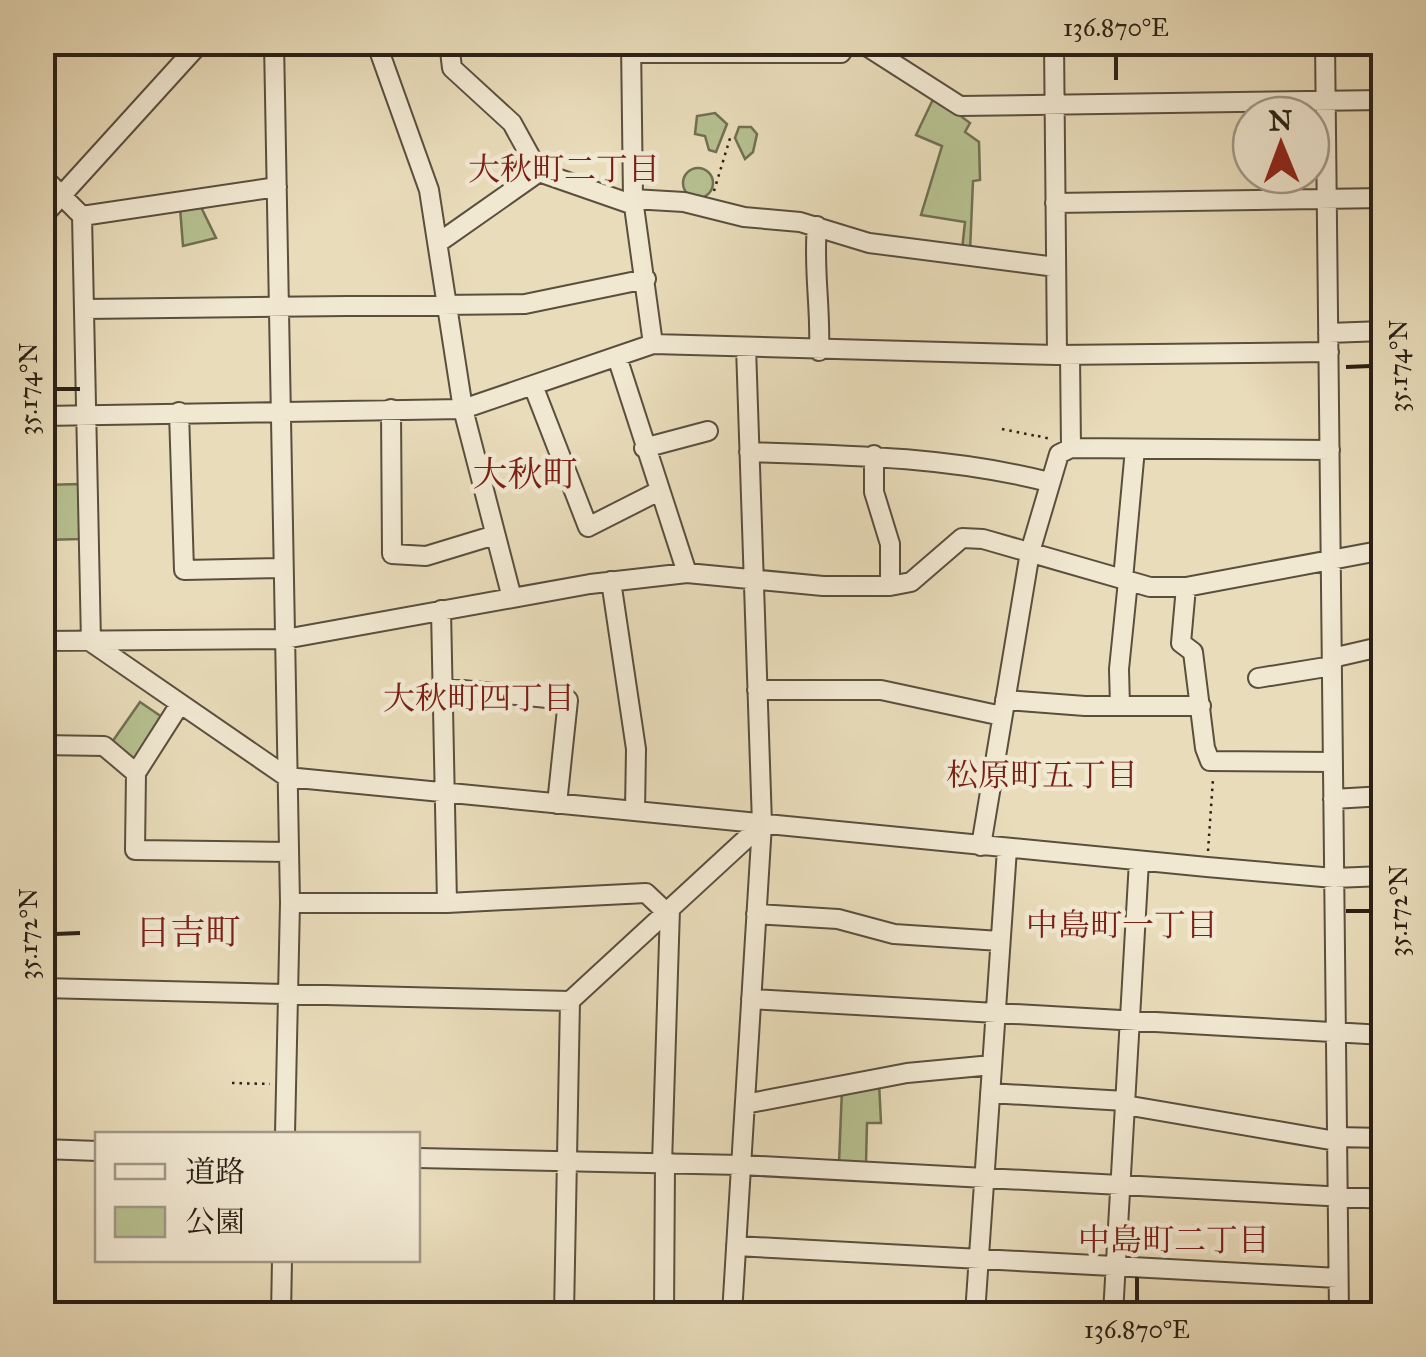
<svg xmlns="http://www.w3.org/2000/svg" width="1426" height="1357" viewBox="0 0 1426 1357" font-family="'IM FELL Great Primer','Noto Serif JP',serif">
  <rect width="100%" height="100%" fill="#e9dcba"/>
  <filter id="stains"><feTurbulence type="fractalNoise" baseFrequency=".002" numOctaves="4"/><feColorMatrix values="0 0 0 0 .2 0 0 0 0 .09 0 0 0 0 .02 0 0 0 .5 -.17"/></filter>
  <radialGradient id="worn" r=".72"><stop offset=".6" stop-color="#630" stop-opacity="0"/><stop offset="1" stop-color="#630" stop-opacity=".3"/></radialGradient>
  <path fill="#b6c090" stroke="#707052" stroke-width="2.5" d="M936,93l28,18 -2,6 8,6 -5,9 14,10 1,38 -7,1 -3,70 -8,-1 3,-28 -44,-7 21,-69 -26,-11z
    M715,113l12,11 -11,28 -7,-2 -4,-14 -10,-2 2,-18z
    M739,127h12l6,7 -4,18 -8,7 -10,-21z
    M683 183a15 15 0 1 1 30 0a15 15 0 1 1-30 0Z
    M201,207l15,31 -33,8 -3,-38z
    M80,484l1,55 -38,1 -1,-55z
    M140,702l25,17 -30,43 -25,-17z
    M879,1082l2,41h-14l-1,41 -27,-1 3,-74z"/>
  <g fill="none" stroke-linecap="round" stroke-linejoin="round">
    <g stroke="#5a4f3e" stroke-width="22">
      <path id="minor" d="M274,42l16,861 -5,231
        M376,42l53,148 34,219 49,189
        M449,42l3,26 60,55 27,49 95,33
        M631,42l2,157 20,145
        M860,42l100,64 424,-6
        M1054,42l3,313
        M1325,42l14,1272
        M631,53h210l7,-11
        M42,176l40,40 9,426
        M633,199l51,3 60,15 56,5 69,21 187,24
        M1055,203l329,-5
        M82,216l195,-29
        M42,217l159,-175
        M817,226c-4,42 4,82 2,125
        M438,243l101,-71
        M84,309l441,-5 121,-25
        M1328,333l56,-2
        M1070,355l1,93
        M617,357l70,216
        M534,388l54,139 69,-35
        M391,409l1,145 34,2 69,-21
        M179,412l5,158 99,-2
        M42,416l421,-7 190,-65 404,11 272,-3
        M644,448l64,-17
        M749,452c100,3 202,5 300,30
        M874,455v37l16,52v42
        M1123,579l12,-130
        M611,581l25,168 -1,62
        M1186,587l-5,56 12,9 12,96 5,13 123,1
        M441,610l6,293
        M42,641l243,-2 305,-55 97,-11 136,13h67l21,-4 51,-44 21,1 167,48h36l198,-37
        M91,642l196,135 920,90 127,11 50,-2
        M1332,658l52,-12
        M1258,678l74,-12
        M442,688l126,12 -11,104
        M757,690h124l121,26
        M1005,700l80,6h116
        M180,704l-44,69 -1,77 154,2
        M1120,706l-1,-37 9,-88
        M42,745l62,1 32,27
        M1333,799l51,-3
        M981,846l49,-294 29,-98 12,-6 259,2
        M290,903h157l199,-10 20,19
        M756,914l82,5 56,15 106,7
        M42,988l528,13
        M751,999l633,36
        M990,1093l135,8
        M745,1104l162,-31 85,-8
        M1125,1105l211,36
        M1336,1137l48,1
        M42,1149l56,2
        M418,1158l323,7 643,34
        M662,1164l8,-255
        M736,1246l602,32
        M281,1314l1,-54
        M564,1314l6,-313 192,-177
        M664,1314l1,-150
        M732,1314l30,-490 -16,-477
        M975,1314l32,-465
        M1113,1314l26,-453"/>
    </g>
    <path stroke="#2b2015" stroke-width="2.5" stroke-dasharray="2.5 5" stroke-linecap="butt" d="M714,191l17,-56
      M1002,429l34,7
      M1038,436l13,3
      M1208,851l5,-72
      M232,1083l38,1"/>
    <use href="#minor" stroke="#f1e8d2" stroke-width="18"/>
  </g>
  <path fill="none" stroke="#2b2015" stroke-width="4" d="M1116,55v25M1346,367l25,-1M55,389h25M1346,911h25M55,934l25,-1M1137,1277v25"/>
  <g text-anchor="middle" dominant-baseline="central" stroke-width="9" stroke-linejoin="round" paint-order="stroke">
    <g font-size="32" fill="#7a1f14" stroke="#f1e8d2">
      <text x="564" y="169">大秋町二丁目</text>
      <text x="479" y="698">大秋町四丁目</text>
      <text x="1042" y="775">松原町五丁目</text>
      <text x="1122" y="925">中島町一丁目</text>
      <text x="1174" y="1240">中島町二丁目</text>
    </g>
    <g font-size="35" fill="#7a1f14" stroke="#f1e8d2">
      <text x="525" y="474">大秋町</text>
      <text x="188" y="932">日吉町</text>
    </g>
  </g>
  <rect width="1426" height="1357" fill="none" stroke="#e9dcba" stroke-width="110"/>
  <rect x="95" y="1132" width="325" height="130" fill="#f1e8d2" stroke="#a29886" stroke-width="2.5"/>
  <rect x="115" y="1164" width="50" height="15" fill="#f1e8d2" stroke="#a29886" stroke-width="2.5"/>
  <text x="185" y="1182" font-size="30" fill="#2b2015">道路</text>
  <rect x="115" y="1207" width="50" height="30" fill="#b6c090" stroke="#a29886" stroke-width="2.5"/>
  <text x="185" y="1232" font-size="30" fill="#2b2015">公園</text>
  <g transform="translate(1281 145) rotate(359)"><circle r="48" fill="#f1e8d2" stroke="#a29886" stroke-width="2.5"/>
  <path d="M0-8L18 38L0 25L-18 38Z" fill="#8f2418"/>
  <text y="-15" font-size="28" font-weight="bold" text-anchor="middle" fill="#2b2015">N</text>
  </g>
  <rect x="55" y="55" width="1316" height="1247" fill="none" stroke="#2b2015" stroke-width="4"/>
  <g font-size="25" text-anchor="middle" fill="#2b2015">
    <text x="1116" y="36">136.870°E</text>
    <text transform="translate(1398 366) rotate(-90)" y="9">35.174°N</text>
    <text transform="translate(28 389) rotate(-90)" y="9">35.174°N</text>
    <text transform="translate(1398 911) rotate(-90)" y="9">35.172°N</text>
    <text transform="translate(28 934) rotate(-90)" y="9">35.172°N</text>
    <text x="1137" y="1338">136.870°E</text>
  </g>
  <rect width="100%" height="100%" filter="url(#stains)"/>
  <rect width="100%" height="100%" fill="url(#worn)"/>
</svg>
